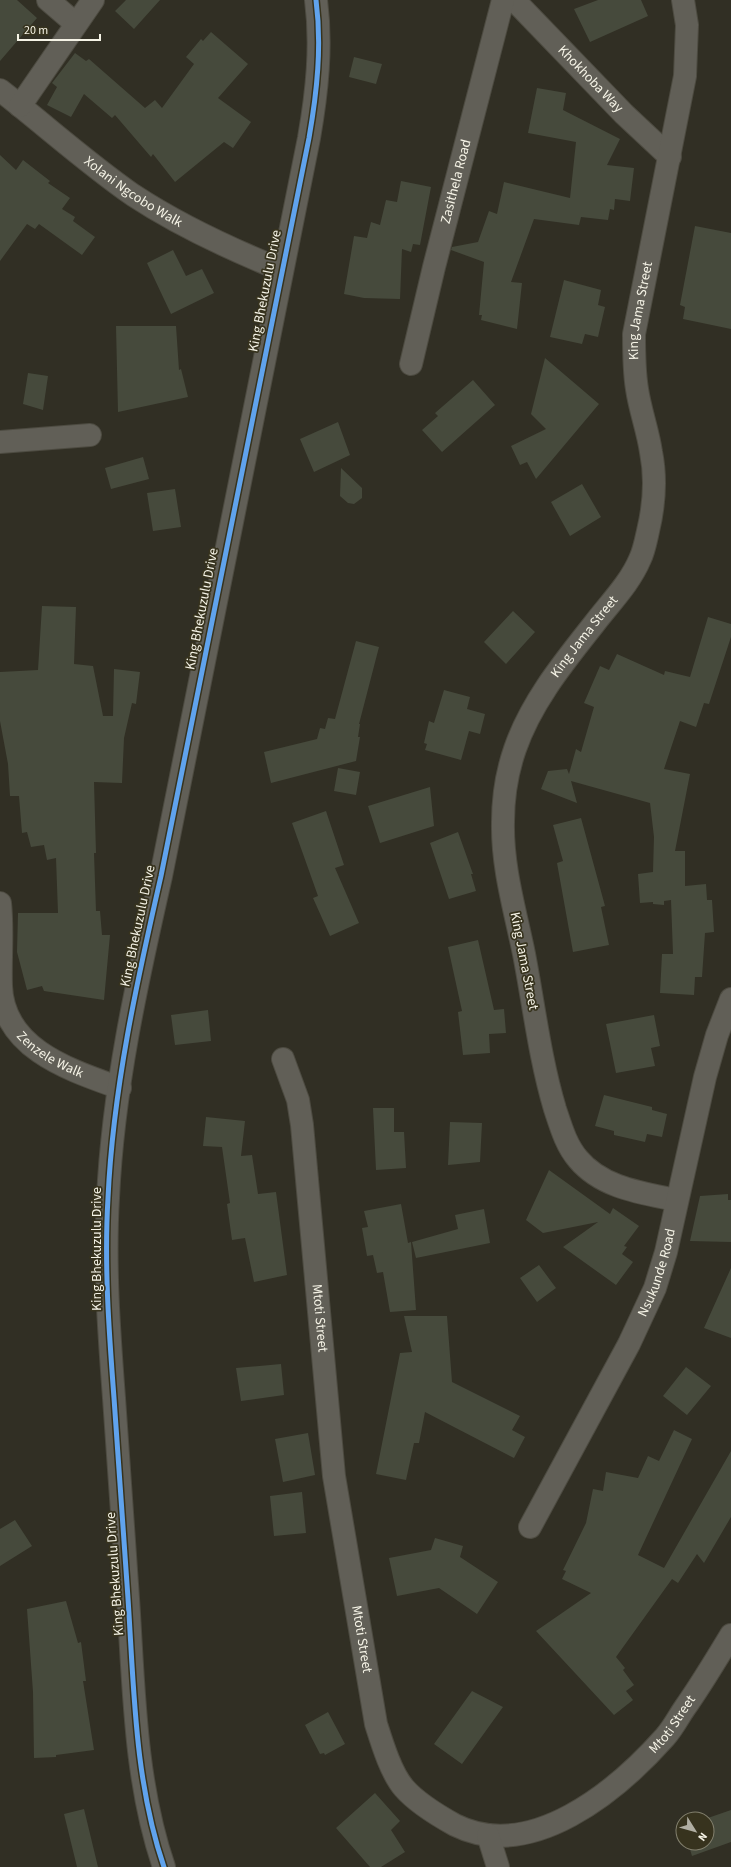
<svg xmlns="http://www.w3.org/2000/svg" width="731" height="1867" viewBox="0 0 731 1867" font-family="'Source Sans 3',sans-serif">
  <rect width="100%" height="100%" fill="#312f24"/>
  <path fill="#464a3c" d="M0,0h17l20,18 -37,43z
    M126,0h34l-26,29 -19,-18z
    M598,0h43l7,16 -58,26 -16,-33z
    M211,32l37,32 -30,34 33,24 -18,26 -9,-6 -49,40 -22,-28 -2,3 -36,-42 -3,3 -28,-24 -13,23 -24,-12 10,-18 -5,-4 23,-30 11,8 3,-2 56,49 10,-8 7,8 32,-44 -8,-7 15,-18 2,2z
    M354,57l28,7 -6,20 -27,-7z
    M537,88l29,5 -3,17 57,29 -13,26 27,3 -4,33 -15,-2 -1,11 -4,-1 -2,11 -27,-3 -2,8 -45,-6 -23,63 11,1 -5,46 -36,-9 1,-5h-3l5,-53 -33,-12 1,-3 26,-5 11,-31 8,3 7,-32 66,16 6,-56 -48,-9z
    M0,155l16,15 7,-10 27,21 -2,2 22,15 -8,11 13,8 -2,4 22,16 -13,18 -43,-31 -4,5 -8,-5 -27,37z
    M401,181l30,6 -11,58 -7,-1 -2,8 -9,-3 -2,50 -36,-1 -20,-4 10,-58 13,2 4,-16 9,3 6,-25 11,2z
    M695,226l36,7v96l-48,-10 2,-12 -5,-2z
    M173,250l13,26 16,-7 12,24 -43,21 -24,-51z
    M564,280l37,10 -3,15 7,2 -7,30 -13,-3 -3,10 -32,-7z
    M116,326h60l3,44 2,-1 7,28 -70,15z
    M545,358l54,46 -63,75 -9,-17 -7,3 -9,-19 35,-17 -15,-15z
    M28,373l20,3 -5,34 -20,-6z
    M473,380l22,25 -53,47 -20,-22 16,-14 -3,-3z
    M338,422l12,33 -36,17 -14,-33z
    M143,457l6,22 -38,10 -6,-21z
    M341,468l21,20v10l-8,6 -6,-1 -8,-7z
    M582,484l19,33 -31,19 -19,-34z
    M175,489l6,38 -28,4 -6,-38z
    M42,606l34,1 -2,57 19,2 10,50h10l1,-47 26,3 -4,32 -4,-1 -8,35 -2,45 -28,-1 2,71h-2l2,58h4l2,24h8l-6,65 -60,-9 -2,-5 -15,4 -10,-38 1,-39h40l-2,-55 -9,2 -3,-15 -13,2 -4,-15 -5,1 -3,-37h-9l-2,-32 -8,-43v-49l38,-2z
    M513,611l22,21 -29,32 -22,-22z
    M708,617l23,7v13l-22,67 -5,-1 -8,24 -16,-6 -16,48 26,5 -15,77h10v35l21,-2 1,16h5l2,32 -9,1 -3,44h-7l-1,18 -34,-2 2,-39h11l-2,-54 -7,1v4l-11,-1v-2l-13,1 -2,-29 15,-2 1,-35 -4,-34 -79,-22 6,22 -36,-14 7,-18 19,-2 2,5 7,-25 5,3 13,-45 -10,-4 16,-37 9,4 8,-16 47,21 1,-4 25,6z
    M356,641l23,6 -20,77h1l-2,13h2l-4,24 -85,22 -7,-31 53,-13 3,-11 5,1 3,-11 7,1z
    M444,690l26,7 -3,12 18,5 -5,20 -11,-3 -8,29 -36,-10 2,-6 -3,-1 5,-22 5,2z
    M338,768l22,4 -4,23 -22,-4z
    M430,787l4,39 -54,17 -12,-37z
    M326,811l18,54 -9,3 24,55 -29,13 -17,-38 5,-2 -26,-73z
    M581,818l24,88 -4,1 8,38 -36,7 -16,-89 6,-2 -10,-36z
    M458,832l15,42h-2l5,17 -27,8 -19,-56z
    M478,940l16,70 10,-1 2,24 -17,1 1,19 -27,2 -5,-43 4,-1 -14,-64z
    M208,1010l3,31 -36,4 -4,-30z
    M654,1015l6,31 -9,2 4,18 -39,7 -10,-49z
    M604,1095l48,12v3l15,4 -5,23 -15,-3 -2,8 -31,-7v-4l-19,-5z
    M373,1108h21v24h10l2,36 -30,2z
    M206,1117l39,4 -4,35 11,-1 6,39 18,-2 11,83 -33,7 -9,-44 -13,2 -5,-36 3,-1 -8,-56 -19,-1z
    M450,1122l32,1 -2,39 -32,3z
    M549,1170l61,44 3,-6 26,18 -15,20 3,1 -5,7 11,8 -17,23 -53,-38 35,-25 -55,11 -17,-13z
    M728,1194v6h3v42l-41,-1 10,-45z
    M401,1204l7,39 3,-1 5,68 -26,2 -7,-40 -6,1 -4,-18 -6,1 -5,-28 6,-1 -4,-16z
    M484,1209l6,34 -74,15 -4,-16 46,-13 -3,-14z
    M539,1265l17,23 -19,14 -17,-24z
    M731,1268v70l-27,-10z
    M404,1316h43l5,66 68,34 -8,14 13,7 -11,21 -89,-46 -6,31h-5l-8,37 -30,-6 24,-121 12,-1z
    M281,1364l3,31 -43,6 -5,-33z
    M686,1367l25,19 -24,29 -24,-19z
    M674,1430l18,9 -54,116 26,13 67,-117v66l-27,46 -7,-9 -19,29 -6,-4 -56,78 9,11 -2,2 11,15 -8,6 7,9 -19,15 -78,-84 55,-38 -29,-14 4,-8 -3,-1 23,-47 7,-34 10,2 3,-19 32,6 10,-22 11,5z
    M308,1433l7,42 -32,7 -8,-43z
    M302,1492l4,41 -32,3 -4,-40z
    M15,1520l17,26 -32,20v-37z
    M435,1538l28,8 -3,11 38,25 -21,32 -38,-26 -42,8 -8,-38 42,-8z
    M66,1601l12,42 3,-1 5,39h-3l11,69 -38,5v2l-22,1 -1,-66 -6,-83z
    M472,1691l31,16 -41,57 -28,-20z
    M328,1712l17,32 -20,11 -1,-2 -4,1 -15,-29z
    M375,1793l25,28 -9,9 14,22 -24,15h-11l-34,-39z
    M84,1809l14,58h-21l-13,-53z
    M731,1810v32l-39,14 -4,-13h19v-24h-2z"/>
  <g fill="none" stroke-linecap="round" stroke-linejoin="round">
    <g stroke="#4d4b41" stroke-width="24">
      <g id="minor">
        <path d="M48,0l28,24"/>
        <path id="s1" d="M514,0l110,114 46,43"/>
        <path id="s2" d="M0,90c45,35 87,73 133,105 47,31 97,54 149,75"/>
        <path d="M20,106l73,-106"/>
        <path id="s3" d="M411,364l23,-97 69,-267"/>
        <path d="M0,442l90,-7"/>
        <path id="s4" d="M0,903c3,27 0,55 1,83 2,63 69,84 119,102"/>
        <path id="s5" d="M283,1059l15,41 4,25 32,351 42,248c6,19 15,49 28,64 13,15 33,27 51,37 76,38 162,-34 210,-88 8,-9 13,-19 19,-28 17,-24 32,-49 47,-74"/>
        <path id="s6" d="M676,1200c-34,-7 -74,-12 -98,-41 -12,-14 -17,-32 -23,-50 -15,-50 -21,-103 -31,-155 -9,-44 -22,-87 -21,-132 0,-24 4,-50 12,-73 16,-47 49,-87 79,-125 16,-21 36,-41 46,-65 4,-8 6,-19 8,-28 6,-25 8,-54 3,-79 -3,-21 -11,-42 -14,-63 -3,-18 -3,-36 -3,-55l51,-258 2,-51 -4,-25"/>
        <path id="s7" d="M530,1527l99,-183 26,-56 11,-36 39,-175 12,-42 14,-36"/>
        <path d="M488,1835l10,32"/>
        <path d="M164,1867c-31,-90 -30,-189 -37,-283 -4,-62 -9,-124 -13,-186 -5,-66 -10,-133 -6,-200 5,-109 29,-217 53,-322l148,-738c8,-46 13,-92 7,-138"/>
      </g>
    </g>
    <use href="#minor" stroke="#615f57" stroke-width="22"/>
    <g stroke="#37331e" stroke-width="8">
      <path id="cycleway" d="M164,1867c-31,-90 -30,-189 -37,-283 -4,-62 -9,-124 -13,-186 -5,-66 -10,-133 -6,-200 5,-109 29,-217 53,-322l148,-738c8,-46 13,-92 7,-138"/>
    </g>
    <use href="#cycleway" stroke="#60a3ed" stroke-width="5"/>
  </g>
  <g text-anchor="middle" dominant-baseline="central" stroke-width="3.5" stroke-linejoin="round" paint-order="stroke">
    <g font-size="14" fill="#f5f3e6" stroke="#37331e">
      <text stroke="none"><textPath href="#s1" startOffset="110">Khokhoba Way</textPath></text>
      <text stroke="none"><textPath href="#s3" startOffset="188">Zasithela Road</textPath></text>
      <text stroke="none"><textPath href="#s2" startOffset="168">Xolani Ngcobo Walk</textPath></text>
      <text transform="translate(265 291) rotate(-79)">King Bhekuzulu Drive</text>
      <text stroke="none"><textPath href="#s6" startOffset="1011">King Jama Street</textPath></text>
      <text transform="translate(202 609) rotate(-79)">King Bhekuzulu Drive</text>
      <text stroke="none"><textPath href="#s6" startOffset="663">King Jama Street</textPath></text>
      <text transform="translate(138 926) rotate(-78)">King Bhekuzulu Drive</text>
      <text transform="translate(524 961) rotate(79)">King Jama Street</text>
      <text stroke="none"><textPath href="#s4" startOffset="173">Zenzele Walk</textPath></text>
      <text transform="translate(97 1249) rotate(-90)">King Bhekuzulu Drive</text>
      <text stroke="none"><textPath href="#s7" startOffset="285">Nsukunde Road</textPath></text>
      <text stroke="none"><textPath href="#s5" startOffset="263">Mtoti Street</textPath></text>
      <text transform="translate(115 1574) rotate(-94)">King Bhekuzulu Drive</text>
      <text stroke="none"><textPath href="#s5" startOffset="587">Mtoti Street</textPath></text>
      <text stroke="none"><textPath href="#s5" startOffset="1065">Mtoti Street</textPath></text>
    </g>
  </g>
  <g transform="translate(695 1831) rotate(127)"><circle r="19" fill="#37331e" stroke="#83806e"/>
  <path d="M0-3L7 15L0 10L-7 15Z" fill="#b0aea2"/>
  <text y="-6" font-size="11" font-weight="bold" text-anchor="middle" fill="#f5f3e6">N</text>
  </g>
  <path d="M18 34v6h82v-6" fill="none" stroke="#f5f3e6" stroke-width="2"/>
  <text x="24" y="34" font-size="12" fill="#f5f3e6" stroke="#37331e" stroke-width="3" paint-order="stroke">20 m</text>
</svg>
